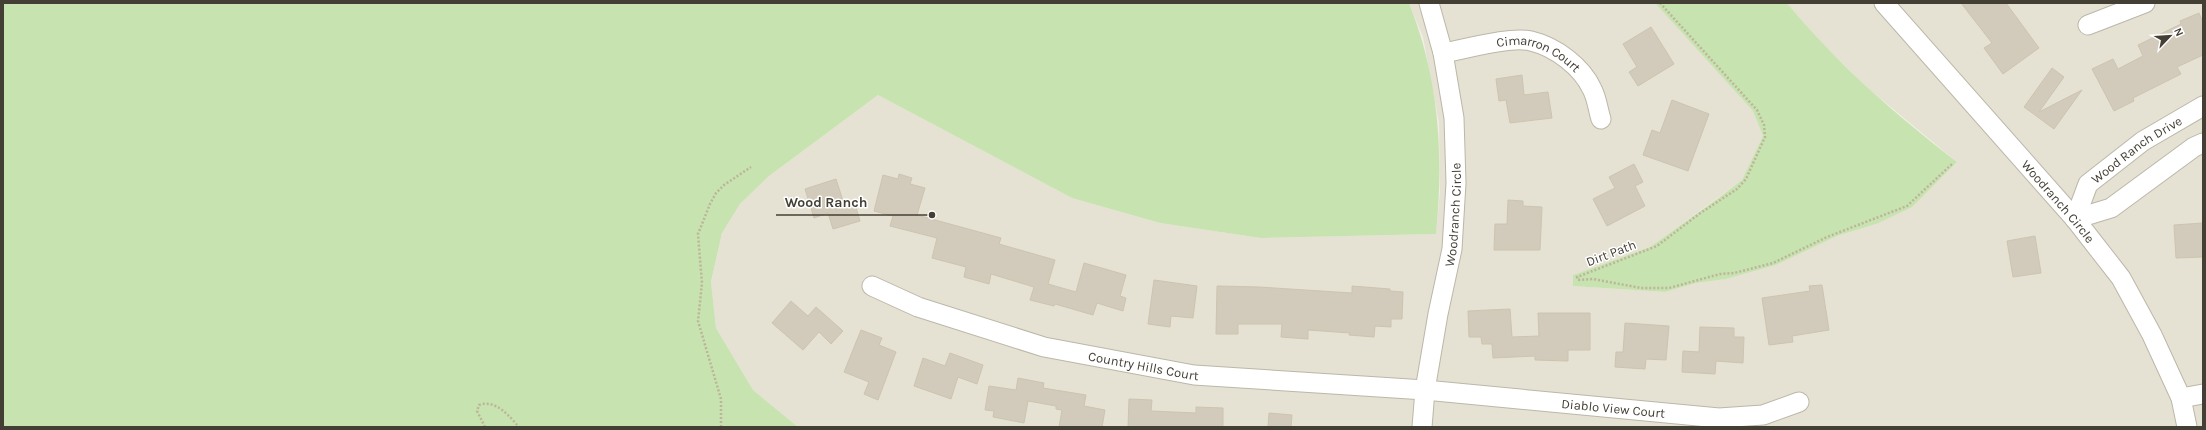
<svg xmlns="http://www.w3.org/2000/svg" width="2206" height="430" viewBox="0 0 2206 430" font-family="Karla,sans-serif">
  <rect width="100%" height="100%" fill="#f1efe5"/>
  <path fill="#e5e1d3" d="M1409,3h246l98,108 10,25 -21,44 -92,67 -77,28v11l92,6 31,-9 30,-4 50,-14 61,-29 39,-12 62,-43 19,-19 -88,-73 -51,-49 -31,-37h416v424h-1405l-45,-37 -37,-62 -5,-45 11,-50 18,-29 29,-28 109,-81 194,103 88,25 101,15 175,-4 4,-42 -1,-69 -16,-86z"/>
  <path fill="#c7e3b0" d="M3,3h1406c30,75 35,151 27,231l-175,4 -101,-15 -88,-25 -194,-103 -109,81 -29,28 -18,29 -11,49 5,46 37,62 45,37h-795z
    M1655,3h132c50,61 108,111 170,159l-45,45 -36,17 -39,12 -61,29 -50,14 -30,4 -31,9 -92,-6v-11l77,-28 67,-48 25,-19 21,-44 -10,-25z"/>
  <path fill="#d2cbbb" stroke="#ccc4af" d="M1961,3h45l33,45 -36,26 -19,-26 8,-5z
    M2199,13l4,9v33l-26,12 4,7 -48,24 1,3 -20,10 -22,-42 21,-10 5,10 25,-13 -5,-11 43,-21 -1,-3z
    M1651,27l23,37 -36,22 -9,-14 8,-5 -14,-23z
    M2052,68l12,9 -25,35 43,-22 -28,39 -30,-22z
    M1522,75l2,20 24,-3 4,26 -42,5 -4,-23 -7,1 -3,-22z
    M1672,100l37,14 -21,57 -45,-16 9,-25 8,3z
    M1634,164l9,18 -8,4 10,20 -38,20 -14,-27 22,-11 -6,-11z
    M899,174l13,4 -2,6 15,4 -8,27 84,23 -2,6 56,16 -7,24 28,8 8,-29 42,12 -6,21 6,2 -3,13 -26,-8 -4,12 -38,-11 -1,2 -24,-6 4,-13 -43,-13 -2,10 -25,-7 2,-10 -34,-9 5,-20 -47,-12 3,-10 -19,-5 9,-36 15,4z
    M836,179l8,25 10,-3 6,20 -27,8 -5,-16 -14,5 -9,-29z
    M1508,200l15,1v5l19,1 -2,43h-46l1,-26h12z
    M2203,223v34l-27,1 -2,-33z
    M2035,236l6,37 -28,4 -6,-36z
    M1154,280l43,6 -4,32 -22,-2 -1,11 -22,-3z
    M1822,285l7,45 -37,6 1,6 -24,3 -7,-47 48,-7 -1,-5z
    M1217,286l42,1 93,6v-7l38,3v2l13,1 -1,27h-11v8l-16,-1 -1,11 -25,-2 1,-2 -42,-3v9l-27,-2 1,-13h-44v10h-22z
    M791,301l17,15 8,-9 27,24 -12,13 -12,-12 -16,18 -31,-27z
    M1510,309l2,28 27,-1 -1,-23h52v37h-22v11l-33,-1v-4l-42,2 -1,-14h-10l-1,-7h-12l-1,-26z
    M1625,323l44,3 -3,34 -20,-1 -1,10 -30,-2 1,-15h7z
    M1700,327l34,1v9h10l-1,26 -27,-2 -1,13 -33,-2 1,-21 16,1z
    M861,330l21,8 -3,7 17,7 -18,48 -14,-6 5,-12 -25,-10z
    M950,353l33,12 -6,19 -19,-7 -7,22 -37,-13 9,-28 22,8z
    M1018,378l26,5 -1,5 43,7 -2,11 21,4 -3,17h-43l3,-17 -6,-1v-3l-28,-5 -4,22 -31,-6 1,-6 -9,-1 4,-24 27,4z
    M1129,399l23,1 -1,11 45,2v-6l27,1v19h-95z
    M1269,413l23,2 -1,12h-23z"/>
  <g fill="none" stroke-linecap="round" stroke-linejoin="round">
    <g stroke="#bcb7a8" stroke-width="21">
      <g id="minor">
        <path id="s1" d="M1884,3l191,216 46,59 31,57 29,63 6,29"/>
        <path d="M2088,25l57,-22"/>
        <path id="s2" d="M1443,53c23,-4 67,-17 88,-12 25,6 51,26 61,48 5,9 6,21 9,30"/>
        <path id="s3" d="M2075,219l13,-35 55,-43 60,-35"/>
        <path d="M2075,219l36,-11 83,-61 9,-4"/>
        <path id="s4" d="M872,286l46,21 126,40 150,28 231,15 294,28 44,-3 36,-13"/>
        <path d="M2181,398l22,-4"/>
        <path id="s5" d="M1422,427l3,-37 13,-76 14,-65 4,-66 -2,-65 -11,-65 -14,-50"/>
      </g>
    </g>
    <path stroke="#bdb49a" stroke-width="2.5" stroke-dasharray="2 2" stroke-linecap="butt" d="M1660,3l97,107 7,15 1,12 -19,42 -9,10 -38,25 -42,32 -80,31 1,3 15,-1 48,9h28l51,-14 14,-1 39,-10 54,-26 80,-31 45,-42
      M485,427l-8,-16 2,-6c17,-6 30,11 40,22
      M721,427v-28l-23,-78 4,-38 -4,-49 12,-30 6,-11 8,-8 27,-18"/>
    <use href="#minor" stroke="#fff" stroke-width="19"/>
  </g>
  <g text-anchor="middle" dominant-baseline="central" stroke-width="3" stroke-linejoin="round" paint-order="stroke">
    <g font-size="13" fill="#433f35" stroke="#fff">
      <text stroke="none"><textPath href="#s2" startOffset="100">Cimarron Court</textPath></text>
      <text stroke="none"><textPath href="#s3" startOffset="97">Wood Ranch Drive</textPath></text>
      <text stroke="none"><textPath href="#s1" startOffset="264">Woodranch Circle</textPath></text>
      <text stroke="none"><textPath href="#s5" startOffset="215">Woodranch Circle</textPath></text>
      <text transform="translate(1611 253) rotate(-21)">Dirt Path</text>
      <text stroke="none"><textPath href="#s4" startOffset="284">Country Hills Court</textPath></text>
      <text stroke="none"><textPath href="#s4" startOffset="756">Diablo View Court</textPath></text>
    </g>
  </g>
  <path fill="none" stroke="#433f35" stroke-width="1.5" d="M932 215L875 215H776"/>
  <circle fill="#433f35" stroke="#fff" stroke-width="1.5" cx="932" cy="215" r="4"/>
  <g font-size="14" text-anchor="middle" font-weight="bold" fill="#433f35" stroke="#fff" stroke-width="3" stroke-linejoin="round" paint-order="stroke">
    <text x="826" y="207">Wood Ranch</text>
  </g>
  <rect width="2206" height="430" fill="none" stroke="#433f35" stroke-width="8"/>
  <g transform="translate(2170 36) rotate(65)" stroke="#ffffff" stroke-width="3" paint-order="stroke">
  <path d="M0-3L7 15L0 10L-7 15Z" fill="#433f35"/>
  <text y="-6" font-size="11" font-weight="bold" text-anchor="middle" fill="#433f35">N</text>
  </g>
</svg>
